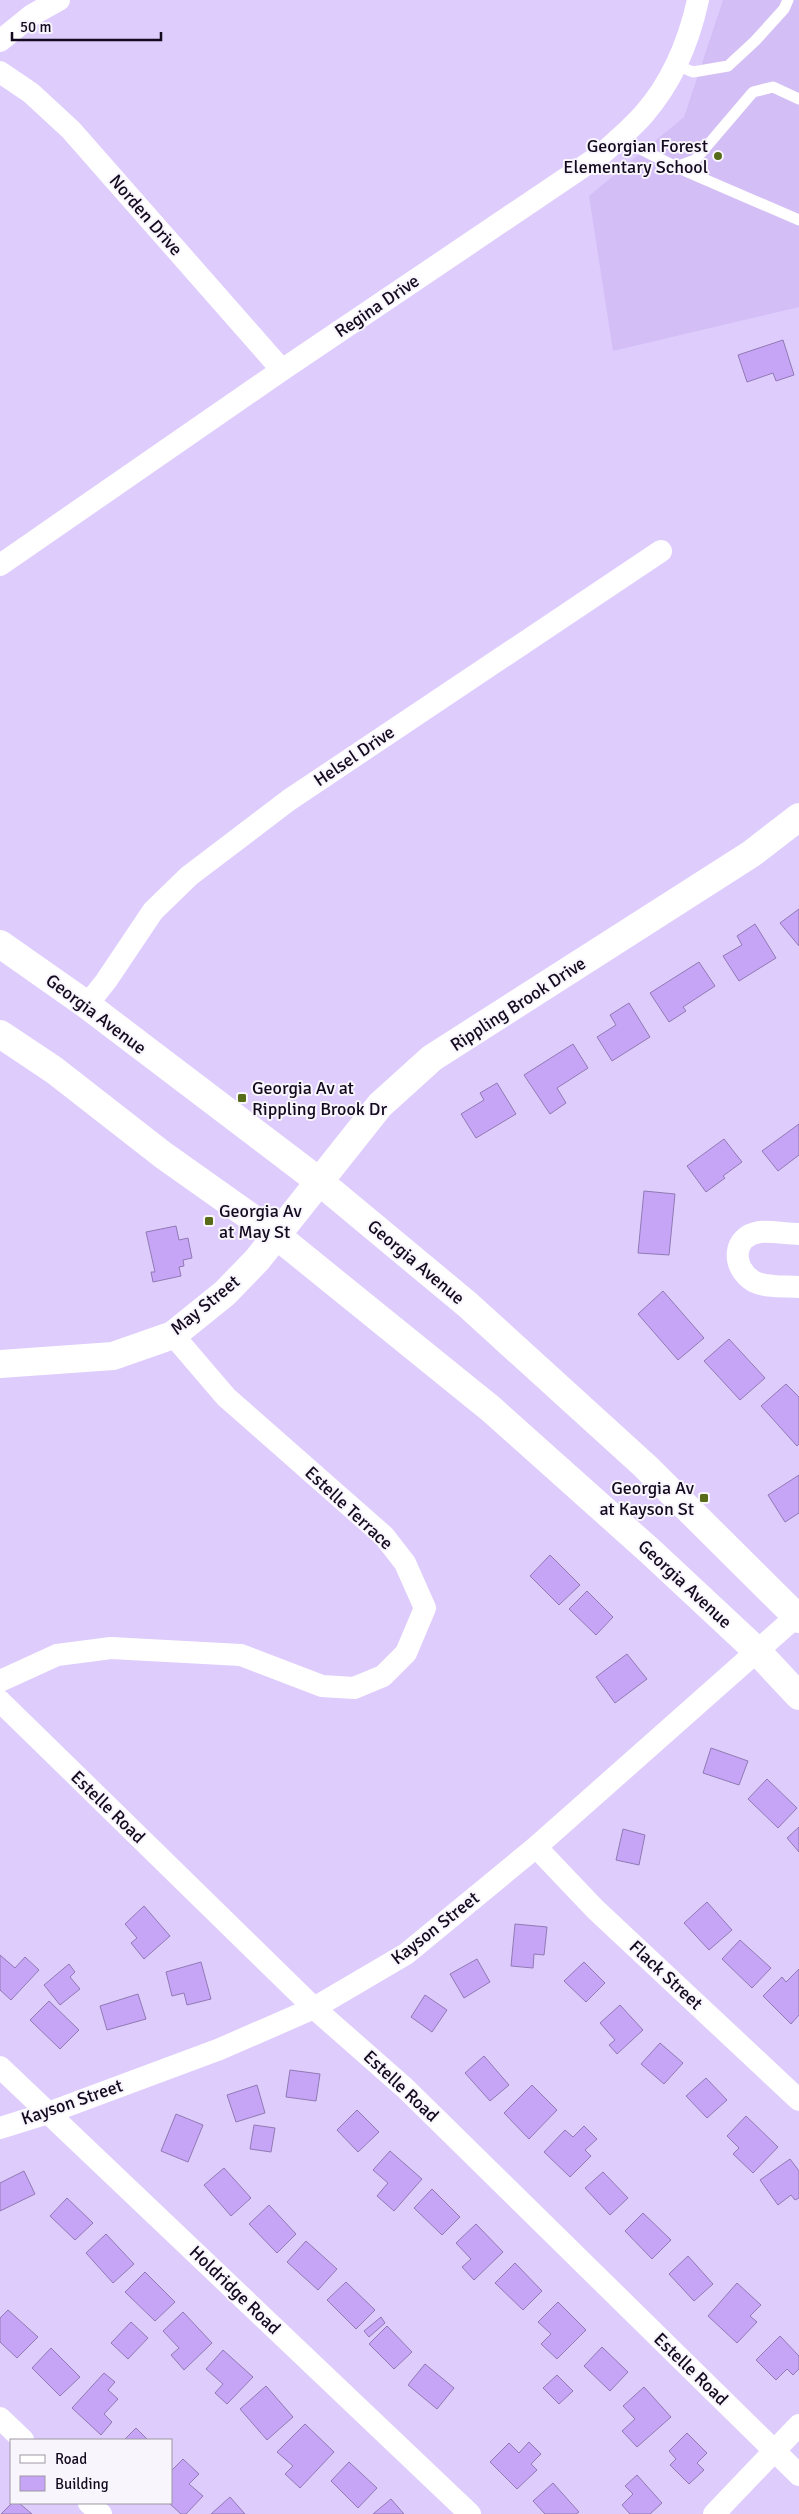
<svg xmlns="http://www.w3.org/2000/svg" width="799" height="2514" viewBox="0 0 799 2514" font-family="Signika,sans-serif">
  <rect width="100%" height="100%" fill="#deccfd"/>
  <path fill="#d3bef5" d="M723,0h76v307l-186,44 -24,-155 95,-79z"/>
  <path fill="#c6a5f7" stroke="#917ab3" d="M783,340l11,35 -18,6 -3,-8 -26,9 -9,-27z
    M799,909v37l-19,-23z
    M755,924l21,34 -37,23 -16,-25 19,-11 -5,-9z
    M699,962l16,24 -32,21 3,4 -17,11 -19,-29z
    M629,1003l21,34 -38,24 -15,-24 19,-12 -6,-10z
    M573,1044l15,24 -31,20 9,15 -16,11 -26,-39z
    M497,1083l19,31 -40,24 -15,-24 23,-14 -4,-7z
    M799,1124v31l-21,16 -16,-20z
    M724,1139l18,23 -19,14 2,2 -19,14 -19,-26z
    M644,1191l31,3 -6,61 -31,-2z
    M176,1226l3,14 9,-2 4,20 -9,2 1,6 -5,1 2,9 -28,6 -2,-10h4l-9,-40z
    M663,1291l41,47 -26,22 -40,-46z
    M729,1339l36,39 -25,22 -36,-39z
    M786,1384l13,13v47l-2,2 -36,-40z
    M799,1475v38l-14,9 -17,-27z
    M550,1555l30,30 -21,20 -29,-29z
    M587,1591l26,26 -17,18 -27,-26z
    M627,1654l20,25 -32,24 -19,-26z
    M711,1748l37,13 -9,24 -36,-12z
    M767,1779l30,29 -19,20 -30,-29z
    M799,1827v25l-12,-14z
    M623,1829l22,6 -6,30 -23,-5z
    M707,1902l25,28 -23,20 -25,-27z
    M144,1906l26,30 -26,23 -13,-16 6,-5 -12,-14z
    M515,1924l32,3 -3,28 -10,-1 -1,14 -22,-2z
    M740,1940l31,28 -19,20 -30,-29z
    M0,1955l15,13 10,-11 14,13 -28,30 -11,-10z
    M477,1959l13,23 -26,16 -14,-24z
    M201,1962l10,37 -24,6 -3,-12 -12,3 -6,-24z
    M584,1962l21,21 -19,19 -22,-21z
    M69,1964l6,8 -5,5 10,12 -20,16 -16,-20z
    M799,1969v46l-8,9 -28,-28 19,-19 4,5z
    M138,1994l8,25 -39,11 -7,-24z
    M425,1995l22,15 -15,22 -21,-15z
    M49,2001l30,29 -19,19 -30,-29z
    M620,2005l23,25 -26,24 -8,-9 6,-5 -15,-17z
    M660,2043l23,20 -19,21 -23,-20z
    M484,2056l25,29 -19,16 -25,-28z
    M290,2070l30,4 -4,27 -30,-4z
    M706,2078l21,22 -20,18 -21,-22z
    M257,2085l8,28 -29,9 -9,-27z
    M532,2085l25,25 -28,29 -25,-26z
    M357,2110l22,22 -21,20 -21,-22z
    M176,2114l27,11 -15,37 -27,-11z
    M746,2116l32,31 -25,26 -20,-19 6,-6 -12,-12z
    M254,2125l21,3 -4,24 -21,-3z
    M584,2126l13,13 -12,11 6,6 -21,21 -26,-25 21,-22 8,7z
    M390,2151l32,28 -28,32 -17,-15 11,-13 -15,-13z
    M790,2159l9,12v27l-4,2 -4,-5 -13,10 -18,-25z
    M224,2168l27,30 -20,18 -27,-31z
    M24,2171l11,23 -35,17v-28z
    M603,2172l25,26 -18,17 -25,-27z
    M432,2189l28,28 -18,18 -28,-27z
    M67,2198l26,25 -18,17 -25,-24z
    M269,2205l27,29 -19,19 -28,-29z
    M643,2213l28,27 -19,19 -27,-28z
    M476,2224l27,28 -29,28 -12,-13 9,-8 -15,-16z
    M106,2234l28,30 -21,19 -27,-30z
    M306,2241l31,28 -19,21 -31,-28z
    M688,2256l25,28 -19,17 -25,-27z
    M515,2263l27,28 -19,19 -28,-27z
    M145,2272l30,30 -20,19 -30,-29z
    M346,2282l29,28 -19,19 -29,-29z
    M737,2283l24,22 -11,11 7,6 -20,21 -29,-27z
    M558,2302l28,28 -29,29 -16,-15 10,-10 -13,-12z
    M8,2310l30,27 -21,21 -17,-16v-24z
    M183,2312l29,31 -28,27 -13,-15 8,-7 -16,-17z
    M381,2317l4,6 -16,14 -5,-6z
    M131,2322l17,16 -20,21 -17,-16z
    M387,2326l25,26 -18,17 -25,-25z
    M780,2336l19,20v13l-6,6 -6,-6 -11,11 -20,-20z
    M602,2347l26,25 -18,19 -26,-25z
    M51,2348l29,29 -20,19 -28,-28z
    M223,2350l30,27 -26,27 -12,-11 8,-9 -17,-15z
    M425,2364l29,24 -17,21 -29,-24z
    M104,2373l11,9 -7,8 10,9 -14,15 8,8 -11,13 -29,-27z
    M557,2375l16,16 -14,13 -16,-16z
    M266,2386l27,31 -26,23 -27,-31z
    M644,2387l27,30 -34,30 -15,-16 13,-12 -12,-13z
    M305,2424l29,28 -34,36 -15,-14 8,-8 -16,-14z
    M136,2428l12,12h-24z
    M687,2433l20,20 -10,10 7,7 -15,14 -19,-19 6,-6 -7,-8z
    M529,2442l12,12 -10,10 6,6 -20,19 -27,-27 19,-19 10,10z
    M183,2459l16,15 -10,10 14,12 -17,18h-5l-12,-11h2v-32z
    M349,2462l28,26 -19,20 -27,-27z
    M637,2475l25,28 -12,11h-20l-8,-9 11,-11 -8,-8z
    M553,2483l26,29 -3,2h-31l-12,-13z
    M230,2497l15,17h-34z
    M391,2499l13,15h-31z
    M12,2503h7l13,11h-31z"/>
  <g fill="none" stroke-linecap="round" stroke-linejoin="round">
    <path stroke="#fff" stroke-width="11" d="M676,65l17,7 35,-6 27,-25 29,-32 4,-9
      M619,138l57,29 123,53
      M676,167l19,-7 58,-68 20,-5 26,12"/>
    <path stroke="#fff" stroke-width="22" d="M0,41l32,-26 27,-15
      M0,72l31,21 40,37 211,240
      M0,565l282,-195 320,-216c14,-13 30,-26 42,-40 28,-32 45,-73 54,-114
      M87,1005l19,-24 47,-70 36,-35 100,-76 372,-249
      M799,1234c-12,0 -27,-3 -39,-2 -28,4 -29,35 -7,49 12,7 32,5 46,6
      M0,1681l57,-26 54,-7 130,7 81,31 32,2 29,-12 23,-23 19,-45 -20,-45 -21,-27 -158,-139 -53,-62
      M0,1701l314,307 91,80 394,387
      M536,1847l59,62 204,191
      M0,2067l470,447
      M0,2128l48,-15 172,-64 94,-41 92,-54 130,-107 263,-233
      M0,2418l23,22
      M89,2503l12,11
      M714,2514l85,-89"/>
    <path stroke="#fff" stroke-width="28" d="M0,1364l113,-8 60,-21 52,-42 32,-33 123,-155 52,-47 319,-204 48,-37"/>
    <path stroke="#fff" stroke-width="28" d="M0,944l87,61 233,177 148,123 177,161 154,153
      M0,1034l54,36 109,85 113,80 215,174 160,143 105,98 43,46"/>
  </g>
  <g fill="#576b18" stroke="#f8f5fc" stroke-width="2">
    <circle cx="718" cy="156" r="5"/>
    <rect x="237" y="1093" width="10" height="10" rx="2.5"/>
    <rect x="204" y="1216" width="10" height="10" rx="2.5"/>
    <rect x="699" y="1493" width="10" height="10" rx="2.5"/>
  </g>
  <g text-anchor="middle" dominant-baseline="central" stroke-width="4" stroke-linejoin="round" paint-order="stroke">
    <g font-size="18" fill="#140a1f" stroke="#f8f5fc" text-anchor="end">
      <text x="708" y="146">Georgian Forest<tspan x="708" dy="21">Elementary School</tspan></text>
      <text x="252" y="1088" text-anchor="start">Georgia Av at<tspan x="252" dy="21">Rippling Brook Dr</tspan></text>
      <text x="219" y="1211" text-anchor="start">Georgia Av<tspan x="219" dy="21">at May St</tspan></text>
      <text x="694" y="1488">Georgia Av<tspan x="694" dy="21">at Kayson St</tspan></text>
    </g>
    <g font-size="18" fill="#140a1f" stroke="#f8f5fc">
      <text transform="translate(146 215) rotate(49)">Norden Drive</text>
      <text transform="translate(377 306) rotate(-34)">Regina Drive</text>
      <text transform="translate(354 756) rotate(-34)">Helsel Drive</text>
      <text transform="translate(518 1004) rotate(-33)">Rippling Brook Drive</text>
      <text transform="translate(96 1014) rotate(37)">Georgia Avenue</text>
      <text transform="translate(416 1262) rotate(40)">Georgia Avenue</text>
      <text transform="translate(205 1305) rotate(-39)">May Street</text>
      <text transform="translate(349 1508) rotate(43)">Estelle Terrace</text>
      <text transform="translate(685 1584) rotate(43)">Georgia Avenue</text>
      <text transform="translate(108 1807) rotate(44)">Estelle Road</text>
      <text transform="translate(435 1928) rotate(-38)">Kayson Street</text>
      <text transform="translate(666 1975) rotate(43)">Flack Street</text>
      <text transform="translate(401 2086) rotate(43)">Estelle Road</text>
      <text transform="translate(72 2102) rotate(-19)">Kayson Street</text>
      <text transform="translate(235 2290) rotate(44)">Holdridge Road</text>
      <text transform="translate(691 2369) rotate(44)">Estelle Road</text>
    </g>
  </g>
  <rect x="10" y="2439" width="162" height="65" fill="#f8f5fc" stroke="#9d97a4"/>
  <rect x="20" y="2455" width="25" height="8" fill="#ffffff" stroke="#9d97a4"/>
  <text x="55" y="2464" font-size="15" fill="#140a1f">Road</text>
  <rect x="20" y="2476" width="25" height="15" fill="#c6a5f7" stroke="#9d97a4"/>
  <text x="55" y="2489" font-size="15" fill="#140a1f">Building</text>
  <path d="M12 32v8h149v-8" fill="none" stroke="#140a1f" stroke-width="2.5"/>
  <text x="20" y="32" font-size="15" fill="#140a1f" stroke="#f8f5fc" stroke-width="4" paint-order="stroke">50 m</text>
</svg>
